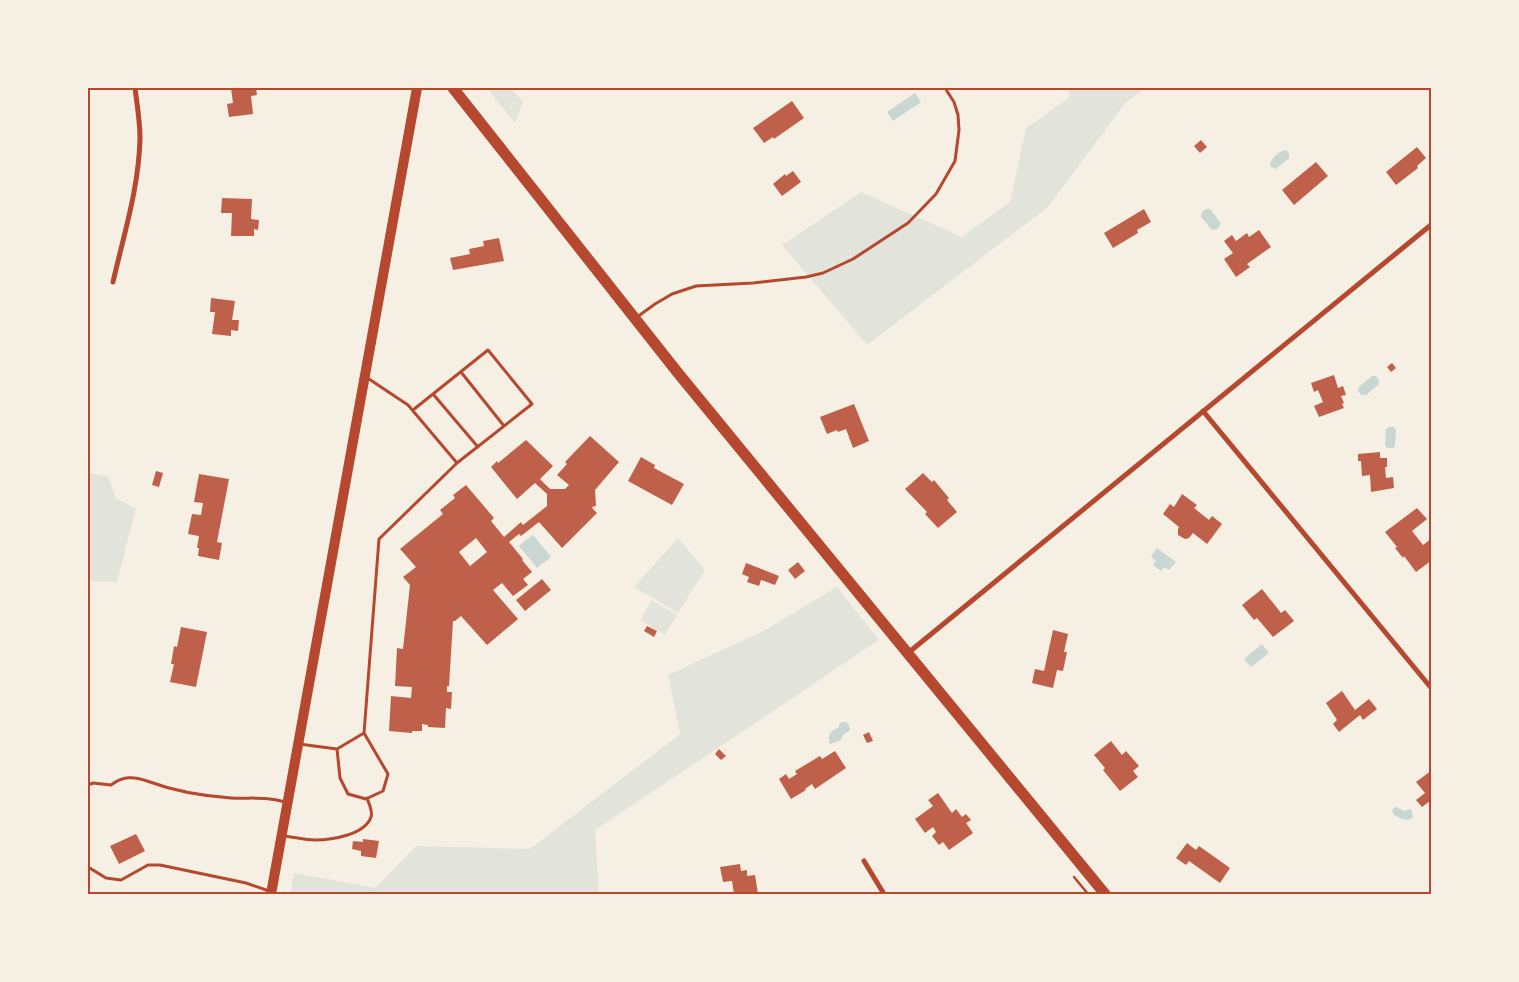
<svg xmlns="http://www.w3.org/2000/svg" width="1519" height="982" viewBox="0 0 1519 982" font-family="'DM Sans',sans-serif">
  <rect width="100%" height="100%" fill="#f6efe4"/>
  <path fill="#e2e4dc" d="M487,88h24l12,14 -8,21z
    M1067,88h79l-21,15 -77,104 -181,138 -85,-100 79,-53 101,45 48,-35 16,-74 44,-31z
    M88,473l20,3 8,23 20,9 -19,74 -29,-1z
    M678,538l27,32 -27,43 -44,-26z
    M837,587l42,53 -284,190 4,64h-309l4,-21 81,15 41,-42 114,3 150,-115 -12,-59 95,-44z
    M652,600l25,15 -12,20 -25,-15z"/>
  <path fill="#c9d6d2" d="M915,93l6,9 -28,19 -6,-9z
    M1286,150l3,3v5l-13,11 -5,-2 -1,-2c1,-7 9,-14 16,-15z
    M1206,209h4l10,13v4l-4,4 -5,-1 -10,-12 1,-5z
    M1372,376h4l3,4 -1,5 -12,10h-5l-3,-4 1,-4z
    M1389,427h5l2,3 -1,16 -2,2h-6l-2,-3 1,-16z
    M533,535l18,22 -14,11 -18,-22z
    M1157,548l19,14 -7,8 -5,-3 -3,4 -8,-6 3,-4 -5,-4z
    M1262,644l7,9 -18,14 -7,-8z
    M841,722h5l3,3 1,5 -7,5 -2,5 -11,4c-3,-8 0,-13 8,-16z
    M1397,807l7,4 7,-2 2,8c-7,6 -12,1 -19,-2l-2,-4 2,-3z"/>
  <path fill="#bf614a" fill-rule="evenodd" d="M231,88h25l1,7 -6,1 2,18 -24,3 -2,-13 6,-1z
    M792,101l12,17 -30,21 -1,-2 -9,6 -11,-15z
    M1201,140l6,7 -7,6 -6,-7z
    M1417,147l9,11 -9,8 1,2 -22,17 -10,-13z
    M1316,162l12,14 -34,29 -12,-15z
    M793,171l8,11 -19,14 -9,-12 12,-10 1,2z
    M222,198l30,1 -1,20 8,1 -1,10 -4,-1v7h-23l1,-23h-11z
    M1144,209l7,13 -14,8 1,3 -25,15 -9,-15z
    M1259,230l12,17 -24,17 3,3 -14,10 -12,-18 9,-6 -9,-12 8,-6 4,6 11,-8 2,4z
    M499,238l5,23 -51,9 -3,-12 20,-4 -1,-5 15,-3 -1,-5z
    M211,298l24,3 -3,19h7l-1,11 -7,-1v6l-19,-2 3,-22h-5z
    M1392,363l4,5 -5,4 -4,-5z
    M1334,375l4,13 5,-2 3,9 -5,1 3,7 -2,1 2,4 -25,9 -5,-11 9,-4 -5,-12 -4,2 -3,-9z
    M854,404l15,37 -16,7 -7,-19 -8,3 -1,-2 -10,4 -7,-17z
    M590,436l29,26 -24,28 1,16 -4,1 1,2 4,4 -35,35 -23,-26 -18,14 -2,-2 -10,8 14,17 -1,1 10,12 -9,7 5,6 -15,11 -11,-13 -9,7 25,29 -31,26 -26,-29 -6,5h-2l-4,65h-2v6h5l-1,17 -5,-1 -1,20 -17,-1v-2l-6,-1v7h-10v2l-23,-2 2,-35 20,2 1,-11 -17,-1 2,-38 6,1 7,-64 -7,-8 13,-10 -16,-18 43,-35 -3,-4 15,-12 -2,-3 13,-10 28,33 -3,3 13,16 17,-15 2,3 24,-19v-12l-12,-11 -18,16 -26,-32 6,-6 1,2 28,-23 27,26 -13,13 10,10h15l4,-4 -12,-10 10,-11 -2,-2zM476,538l11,14 -17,14 -11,-14z
    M1380,452v6h7v9h-2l1,11 7,-1 1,11 -23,4 -1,-17 -8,1 -1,-15h-3v-7z
    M641,457l14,8 -1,3 30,16 -12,21 -44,-24z
    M156,471l7,2 -4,14 -7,-2z
    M923,473l9,9 2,-2 15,18 -2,2 10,12 -19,16 -13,-14 2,-2 -22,-23z
    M199,474l30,5 -12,63 5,1 -3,17 -21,-4 1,-8h-2l2,-12 -11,-2 4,-20 9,1 2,-12 -9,-1z
    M1182,494l15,11 -3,3 15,12 3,-4 10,8 -15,20 -14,-11 -4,5 -4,1 -7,-4v-6l1,-2 -16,-13 7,-10 4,3z
    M1417,508l10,11 -15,12 11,14 9,-7v22l-16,12 -12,-16 -1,2 -8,-10 2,-1 -12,-15z
    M798,562l7,9 -10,8 -7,-9z
    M746,563l33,13 -4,9 -14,-5 -2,6 -12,-4 2,-5 -7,-3z
    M542,579l9,11 -26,21 -9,-11z
    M1262,589l19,24 4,-3 9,11 -21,16 -16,-19 -3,2 -12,-15z
    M647,626l10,5 -3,6 -10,-6z
    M181,627l26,5 -11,55 -26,-5 4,-18h-3l3,-18 3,1z
    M1053,630l15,4 -4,18h3l-4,19 -6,-1 -4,18 -21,-5 3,-14 9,2z
    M1342,691l13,19 14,-11 8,10 -14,11 -3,-5 -21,17 -6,-8 4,-4 -11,-17z
    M869,732l4,9 -6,2 -4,-8z
    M1111,741l11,14 4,-4 13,15 -6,5 5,6 -18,14 -17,-21 2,-2 -11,-13z
    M719,749l7,7 -5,4 -6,-6z
    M835,751l11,17 -31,21 -3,-5 -7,5 1,1 -15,9 -12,-20 7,-5 3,5 8,-5 -2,-3 25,-15 2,3z
    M1432,770v32l-2,-1 -8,6 -6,-7 9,-7 -9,-11z
    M938,793l14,20 4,-4 6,8 4,-3 5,6 -5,3 7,10 -24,17 -6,-8 -4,3 -7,-9 4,-4 -3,-5 -8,6 -10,-14 18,-13 -5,-6z
    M136,834l9,17 -26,13 -9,-18z
    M363,839l16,2 -3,17 -15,-2v-5l-9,-2 1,-8 10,1z
    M1187,843l9,7 3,-4 31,22 -10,15 -31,-22 -3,4 -10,-7z
    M740,864l1,7 6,-1v6l8,-1 3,19h-24l-2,-13 -9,1 -3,-15z"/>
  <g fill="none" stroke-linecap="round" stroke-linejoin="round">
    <path stroke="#b5482f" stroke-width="2.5" d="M1074,877l14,17"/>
    <path stroke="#b5482f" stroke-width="3" d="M637,317l18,-13 17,-10 24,-8 57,-3 53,-6 17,-4 30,-14 55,-36 28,-29 19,-33 4,-31 -1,-15 -4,-13 -9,-14
      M461,372l43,54
      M366,377l42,28 49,58
      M433,394l45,53
      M299,744l38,5 27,-16
      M337,749l3,29 8,16 18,5 17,-8 5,-17 -24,-41 15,-194 78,-76 75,-59 -44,-54 -75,60
      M88,785l5,-2 18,2c12,-9 22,-9 36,-4 27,10 55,15 84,17 19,1 34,-2 54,4
      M284,836c10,1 21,4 31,4 16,0 50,-5 56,-23 2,-6 -2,-13 -4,-19
      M88,867l18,11 15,2 27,-15h12l86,18 23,8"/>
    <path stroke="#b5482f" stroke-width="5" d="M113,282c11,-48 26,-95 27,-144 0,-17 -3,-34 -5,-50
      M1203,411l229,278
      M908,653l524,-429
      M864,861l20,33"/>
    <path stroke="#b5482f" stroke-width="10" d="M271,894l146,-806"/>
    <path stroke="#b5482f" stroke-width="11" d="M453,88l225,285 427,521"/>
  </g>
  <rect width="1519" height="982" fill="none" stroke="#f6efe4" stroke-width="178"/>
  <rect x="89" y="89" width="1341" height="804" fill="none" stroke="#b5482f" stroke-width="2"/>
</svg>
